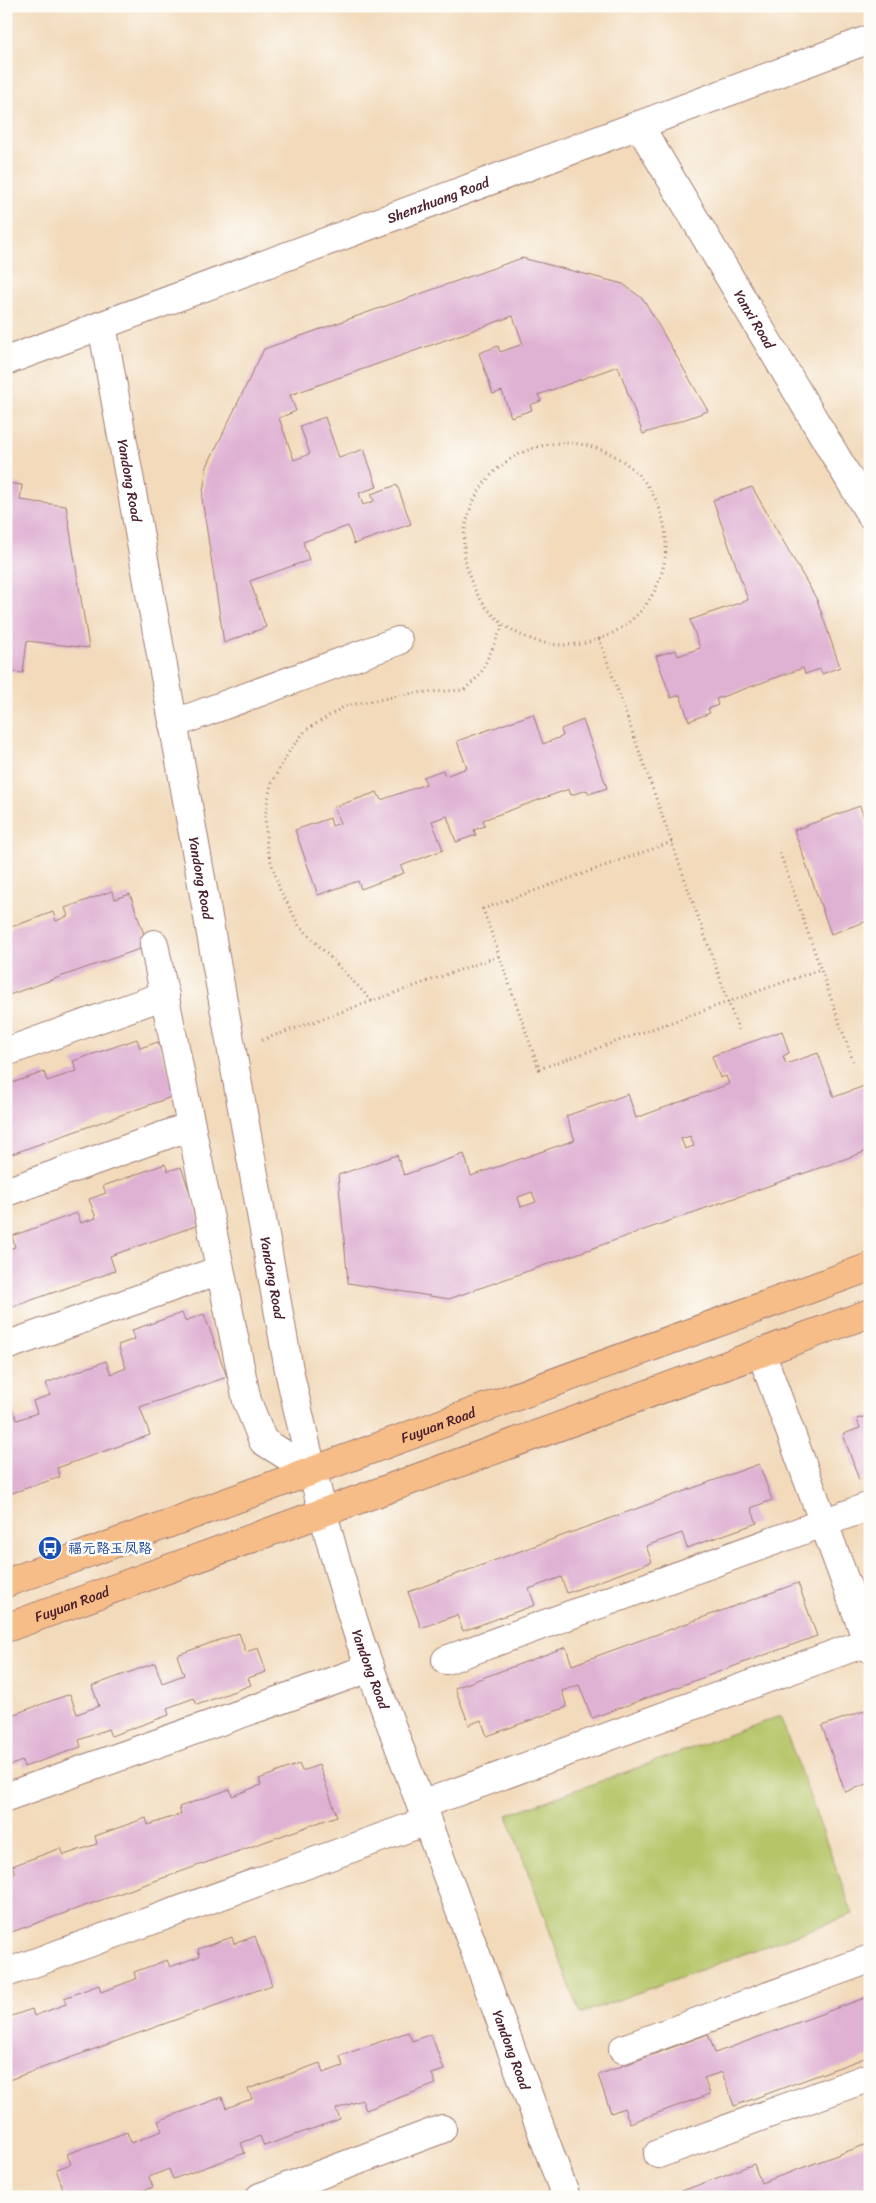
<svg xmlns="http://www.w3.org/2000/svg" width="876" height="2203" viewBox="0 0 876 2203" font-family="Sriracha,'LXGW WenKai TC',sans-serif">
  <rect width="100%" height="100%" fill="#fdfcf7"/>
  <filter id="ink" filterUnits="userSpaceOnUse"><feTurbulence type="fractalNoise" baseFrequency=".02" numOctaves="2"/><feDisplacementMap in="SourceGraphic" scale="10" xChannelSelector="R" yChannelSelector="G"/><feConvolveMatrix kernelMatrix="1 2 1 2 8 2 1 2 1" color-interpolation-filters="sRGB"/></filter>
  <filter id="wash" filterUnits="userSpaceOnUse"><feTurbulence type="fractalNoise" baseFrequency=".0096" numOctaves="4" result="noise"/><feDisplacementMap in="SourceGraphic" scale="20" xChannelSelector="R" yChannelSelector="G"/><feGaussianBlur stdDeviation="1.12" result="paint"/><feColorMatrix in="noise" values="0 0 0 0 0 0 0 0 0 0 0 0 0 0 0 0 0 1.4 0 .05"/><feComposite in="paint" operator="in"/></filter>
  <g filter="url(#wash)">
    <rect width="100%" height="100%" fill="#f2dabb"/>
    <path fill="#b5c568" stroke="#80724a" d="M780,1716l73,198 -273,100 -73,-199z"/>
    <g id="blocks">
      <path fill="#dfb1d3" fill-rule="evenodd" d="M522,258l101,26 16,12 5,4 64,111 -65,23 -25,-68 -80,29 3,6 -11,4 2,5 -21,7 -9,-26 -9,3 -14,-41 19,-7 2,6 23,-8 -10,-28 -223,79 6,16 -17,7 15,42 16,-6 -10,-28 25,-9 14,41 25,-9 13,38 -18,6 4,12 11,-4 -3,-7 26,-9 14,39 -57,20 -6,-18 -45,16 6,18 -59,21 16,46 -42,16 -22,-145 5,-32 57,-117z
        M6,483l16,2 -2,15 46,6 23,142 -62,-7 -4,32 -17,-2z
        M752,487l65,113 23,67 -18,7 -2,-5 -15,5 -2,-6 -87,31 2,6 -10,4 2,4 -21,8 -9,-26 -9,3 -15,-42 20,-6 2,6 22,-8 -10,-28 58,-20 -35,-100z
        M533,714l10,30 20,-8 -2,-7 22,-9 24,68 -18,6 -2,-4 -16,5 -2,-6 -86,31 2,6 -11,4 2,5 -20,7 -9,-26 -15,5 11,29 -42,16 3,7 -43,16 -3,-8 -40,14 -23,-65 35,-12 2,8 8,-3 -6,-16 43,-15 4,8 45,-16 -3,-7 20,-7 2,6 22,-8 -10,-27z
        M860,806l7,20 3,-1v95l-39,14 -37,-104z
        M112,891l3,8 15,-5 18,52 -142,50v-67l47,-17 3,9 12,-5 -3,-8z
        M782,1031l7,22 -6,3 3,8 32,-11 16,44 36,-13v66l-421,149 -101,-16 -10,-108 59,-20 7,20 60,-21 7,22 104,-36 -9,-24 62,-22 8,24 93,-34 -3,-8 -6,2 -8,-22zM690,1136l4,10 -9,3 -4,-10zM532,1192l4,10 -15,5 -3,-10z
        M137,1039l3,9 18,-6 19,53 -171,61v-71l38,-13 3,9 30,-10 -4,-10z
        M165,1164l3,7 13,-4 20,57 -91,32 5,15 -109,38v-59l9,-3 -3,-11 65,-23 4,10 15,-5 -7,-19 17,-6 -3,-7z
        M182,1313l3,8 19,-7 23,63 -87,30 10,28 -93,33 3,9 -54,18v-83l7,-2 4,10 20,-7 -4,-12 17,-6 -4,-12 60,-22 5,13 15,-6 -8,-23 17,-6 -3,-9z
        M870,1415v62l-11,3 -16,-46 17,-6 -3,-9z
        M759,1464l13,36 -21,8 6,15 -70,25 -5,-15 -36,13 6,16 -85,31 -6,-16 -32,12 6,16 -72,26 -6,-16 -36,13 -13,-36z
        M798,1583l19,53 -225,82 -13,-33 -17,6 5,16 -80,29 -6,-16 -12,5 -14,-37 111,-41 6,18z
        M239,1633l7,19 12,-4 8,24 -18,6 3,7 -54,20 -3,-7 -27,10 2,7 -58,21 -3,-7 -29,11 2,7 -57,20 -2,-6 -16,6v-28l4,-1 -4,-10v-11l64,-23 7,20 22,-8 -7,-20 63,-23 7,20 22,-8 -7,-20z
        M869,1709l1,74 -25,9 -23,-66z
        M299,1764l3,7 17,-6 18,51 -331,118v-58l9,-3 -3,-7 49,-18 3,7 33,-11 -2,-8 51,-18 2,7 33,-11 -2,-7 51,-18 2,7 29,-11 -2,-6z
        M255,1936l17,49 -266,96v-63l26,-9 2,7 32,-12 -2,-6 35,-13 2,7 35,-13 -2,-7 33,-12 3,7 30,-11 -2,-7 34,-12 2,7z
        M870,1996v60l-136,50 -12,-34 -18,6 6,16 -80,29 -6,-15 -13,5 -13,-38 110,-41 7,19z
        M408,2032l4,9 19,-7 13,36 -12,4 4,10 -70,26 -4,-10 -26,9 4,10 -76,27 -4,-10 -19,7 4,10 -72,26 -4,-10 -20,8 4,10 -28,10h-59l-10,-28 15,-5 -4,-10 60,-22 4,11 31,-12 -4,-10 64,-24 4,11 26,-9 -4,-10 72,-26 3,10 20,-7 -3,-10z
        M870,2143v54h-204l88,-33 7,19z"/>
    </g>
  </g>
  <g filter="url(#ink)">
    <use href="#blocks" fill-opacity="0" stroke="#9e7c73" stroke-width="1"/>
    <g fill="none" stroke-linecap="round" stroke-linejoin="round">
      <g stroke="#9e7c73" stroke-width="30">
        <g id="minor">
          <path id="s1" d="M639,125l231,389"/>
          <path id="s2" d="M102,325l187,1045c20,91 42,182 71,271l206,556"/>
          <path id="s3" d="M6,361l864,-322"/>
          <path d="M173,724l225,-83"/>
          <path d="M154,944l93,457 16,40 48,30"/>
          <path d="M6,1052l159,-57"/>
          <path d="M6,1192l185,-66"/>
          <path d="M6,1346l214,-76"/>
          <path d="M761,1352l109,297"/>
          <path d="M446,1660l424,-154"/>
          <path d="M6,1797l364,-129"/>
          <path d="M421,1805l449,-164"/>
          <path d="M6,1973l421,-152"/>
          <path d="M623,2049l247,-90"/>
          <path d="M658,2154l212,-77"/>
          <path d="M260,2197l182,-68"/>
        </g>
      </g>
      <g stroke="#9e7c73" stroke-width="30">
        <g id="major">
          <path id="s4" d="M6,1583l864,-316"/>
          <path id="s5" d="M6,1628l864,-315"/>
        </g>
      </g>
      <path stroke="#9e7c73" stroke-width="3" stroke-dasharray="1 4" stroke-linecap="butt" d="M464 544a101 101 0 1 1 202 0a101 101 0 1 1-202 0Z
        M599,638l140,394
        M672,842l-189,67 56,160 282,-100
        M780,853l73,208
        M372,1001l-73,-76 -19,-35 -13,-41 -2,-33 6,-32 19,-34 16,-20 39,-24 69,-13 50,-3 16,-15 23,-50
        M262,1040l237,-84"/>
      <use href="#minor" stroke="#fff" stroke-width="28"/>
      <use href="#major" stroke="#f7bd88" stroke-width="28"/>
    </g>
  </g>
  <defs>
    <g id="bus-disc" transform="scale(1.25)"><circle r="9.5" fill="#1a4fb4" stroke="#fdfcf7"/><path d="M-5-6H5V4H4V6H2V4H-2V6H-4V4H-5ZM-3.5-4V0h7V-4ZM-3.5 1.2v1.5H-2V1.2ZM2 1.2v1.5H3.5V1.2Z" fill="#fff"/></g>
  </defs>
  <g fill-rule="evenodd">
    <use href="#bus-disc" x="50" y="1548"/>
  </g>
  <g text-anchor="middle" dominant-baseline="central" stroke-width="5" stroke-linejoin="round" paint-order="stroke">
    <g font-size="14" fill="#4a1f2b" stroke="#fdfcf7">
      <text stroke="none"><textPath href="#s3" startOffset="461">Shenzhuang Road</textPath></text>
      <text stroke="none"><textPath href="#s1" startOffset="226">Yanxi Road</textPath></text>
      <text stroke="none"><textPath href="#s2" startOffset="158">Yandong Road</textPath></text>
      <text stroke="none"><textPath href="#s2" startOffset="562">Yandong Road</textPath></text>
      <text stroke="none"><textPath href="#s2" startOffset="968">Yandong Road</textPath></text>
      <text stroke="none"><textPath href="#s4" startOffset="460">Fuyuan Road</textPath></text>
      <text stroke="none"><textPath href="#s5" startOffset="70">Fuyuan Road</textPath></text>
      <text stroke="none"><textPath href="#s2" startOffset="1372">Yandong Road</textPath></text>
      <text stroke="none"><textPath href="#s2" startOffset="1778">Yandong Road</textPath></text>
    </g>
    <g font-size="14" fill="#164399" stroke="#fdfcf7" text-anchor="start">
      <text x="68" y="1548">福元路玉凤路</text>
    </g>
  </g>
  <rect width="876" height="2203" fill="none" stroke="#fdfcf7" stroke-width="25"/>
</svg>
